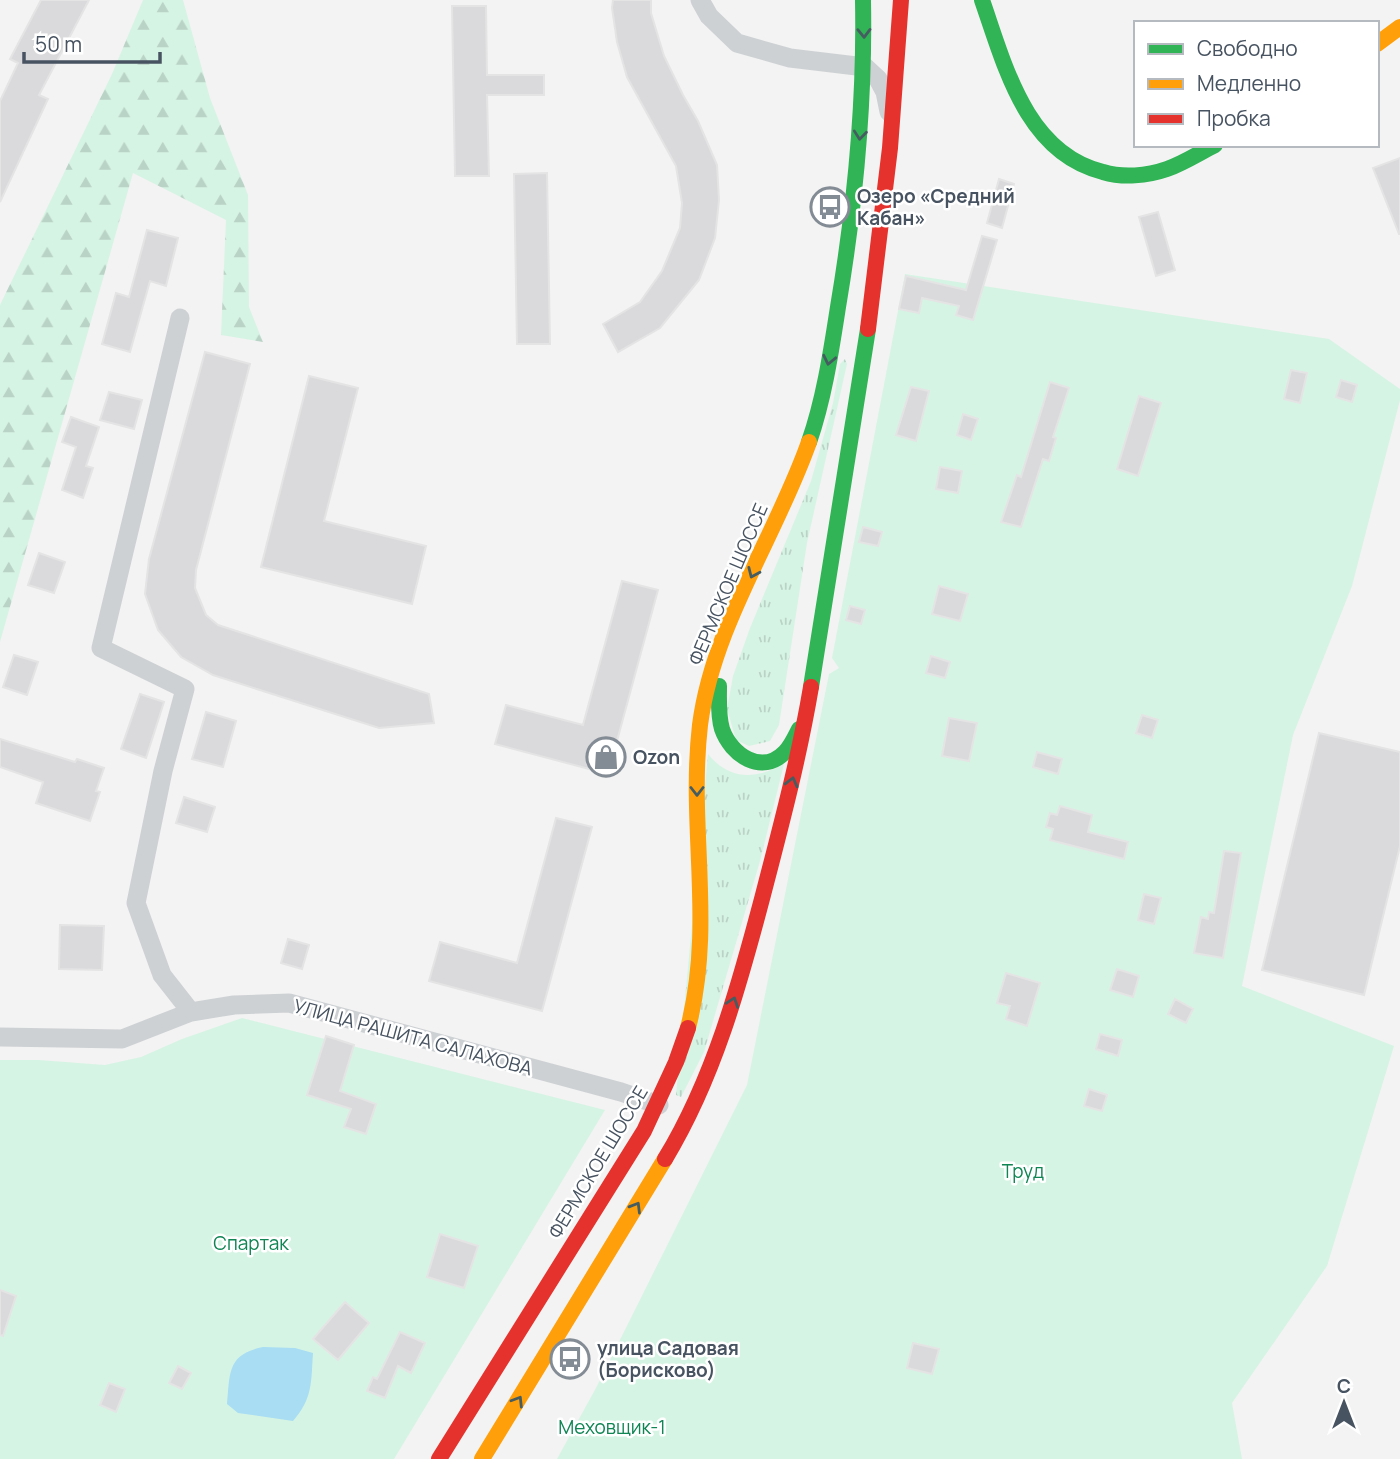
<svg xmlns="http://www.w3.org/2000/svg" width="1400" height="1459" viewBox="0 0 1400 1459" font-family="Manrope,sans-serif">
  <defs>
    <pattern id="grass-tufts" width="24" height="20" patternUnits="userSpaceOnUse" patternTransform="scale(1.75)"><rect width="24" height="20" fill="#d6f4e4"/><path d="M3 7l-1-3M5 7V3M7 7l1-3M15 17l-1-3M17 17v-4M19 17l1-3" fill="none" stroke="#b9d3c6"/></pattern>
    <pattern id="forest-firs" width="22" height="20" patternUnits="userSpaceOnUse" patternTransform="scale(1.75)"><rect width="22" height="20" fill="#d6f4e4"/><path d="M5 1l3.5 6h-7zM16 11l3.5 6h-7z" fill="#b9d3c6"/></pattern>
  </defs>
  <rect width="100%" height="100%" fill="#f3f3f3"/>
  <path fill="url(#grass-tufts)" d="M845,359l2,5 -40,179 -28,182 -9,16 -21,5 -13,-6 -9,-31 6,-33 17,-48 61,-147 22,-78 7,-39z
    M708,754c22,27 48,25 76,10l-24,97 -56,191 -23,45 -5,-2z"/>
  <path fill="url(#forest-firs)" d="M143,0h40l27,98 38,97 1,112 14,35 -42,-7 5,-115 -93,-47 -133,469v-337l112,-231z"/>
  <path fill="#d6f4e4" d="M905,274l424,65 71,50v11l-48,186 -59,149 -51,251 152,60 -67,220 -95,137 10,56h-685l40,-73 150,-301 82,-411 10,-6 -7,-10z
    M242,1018l363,92 -211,349h-394v-399h39l66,5 36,-8 41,-18z"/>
  <path fill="#a8ddf4" d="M263,1347l32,1 18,5c-2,29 0,45 -20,68l-55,-8 -11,-9c3,-31 0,-50 36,-57z"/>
  <path fill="#dadadc" stroke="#e4e4e5" stroke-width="2" d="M41,0h48l-50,95 9,4 -48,103v-101l18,-38 -8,-4z
    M613,0h38v13l13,43 19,39 15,26 19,44 2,35 -4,38 -16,42 -39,48 -42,24 -15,-28 37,-22 22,-31 18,-43 2,-25 -6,-37 -49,-89 -10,-35 -5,-34z
    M452,6h34l1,69h57v20h-57l2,81h-34z
    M1400,158v76h-1l-26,-66z
    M547,173l3,171h-33l-3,-170z
    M999,179l15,5 -12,44 -15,-5z
    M1158,212l17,58 -19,6 -17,-59z
    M147,230l31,8 -12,48 -16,-5 -20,71 -28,-8 14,-51 13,4z
    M982,236l15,4 -24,80 -17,-5 3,-9 -37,-8 -3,15 -20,-4 7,-33 60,14z
    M205,352l45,12 -54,206 -1,18 11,27 12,10 211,69 5,29 -55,5 -166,-53 -32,-18 -23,-27 -13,-36 4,-35z
    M1291,370l16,3 -7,30 -16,-4z
    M309,376l49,12 -34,133 102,25 -14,58 -151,-37z
    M1341,380l16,5 -5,17 -16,-5z
    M1050,382l19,6 -16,49 3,1 -7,23 -6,-2 -22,68 -20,-5 16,-47 4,2z
    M911,387l18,4 -13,50 -20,-6z
    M109,392l33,8 -8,29 -34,-9z
    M1139,396l22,7 -23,73 -21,-7z
    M963,414l15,5 -7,21 -14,-5z
    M71,417l28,10 -13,39 7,2 -10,30 -21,-8 14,-43 -14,-5z
    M940,467l22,4 -4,22 -22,-4z
    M863,527l19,5 -4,14 -19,-4z
    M39,553l26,9 -11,31 -26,-8z
    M622,581l36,9 -50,184 -113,-30 11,-39 77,20z
    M939,586l29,8 -8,27 -28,-7z
    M850,606l15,4 -4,14 -15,-4z
    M14,655l24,7 -11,33 -24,-8z
    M931,656l19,6 -5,16 -19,-5z
    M140,694l24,8 -18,56 -25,-9z
    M206,712l30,9 -13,46 -31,-8z
    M1142,715l16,5 -6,18 -16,-5z
    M949,718l28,5 -8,38 -27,-5z
    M1319,733l81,19v94l-36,149 -102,-25z
    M0,739l75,23 2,-3 27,9 -8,23 4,1 -10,29 -54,-18 7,-21 -43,-15z
    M1037,752l25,7 -4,15 -25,-7z
    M184,797l31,10 -8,25 -31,-9z
    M1060,806l32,9 -4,17 40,10 -4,17 -74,-19 3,-11 -7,-2 4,-14 7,2z
    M556,818l36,9 -50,184 -113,-30 11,-39 77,21z
    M1224,851l17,2 -18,105 -29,-5 7,-36 7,2 1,-7 5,1z
    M1144,894l17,4 -7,26 -16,-4z
    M60,925l44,1 -2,44 -43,-1z
    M288,939l21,6 -7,24 -21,-6z
    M1117,969l22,7 -6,21 -23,-7z
    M1006,973l34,10 -13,43 -21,-7 4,-13 -13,-3z
    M1175,999l18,10 -7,14 -18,-9z
    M1100,1034l22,6 -4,16 -22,-7z
    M326,1036l28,9 -14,46 36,13 -10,30 -22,-7 7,-18 -44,-14z
    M1089,1089l18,6 -5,16 -18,-5z
    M440,1234l38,12 -14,42 -37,-11z
    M0,1290l16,6 -13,40 -3,-1z
    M345,1302l24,21 -31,37 -25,-21z
    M400,1332l25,11 -14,30 -13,-7 -13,32 -18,-7 6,-14 4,2z
    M913,1343l26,6 -7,25 -25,-6z
    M178,1366l13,7 -9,16 -13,-6z
    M109,1383l16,6 -9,23 -16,-7z"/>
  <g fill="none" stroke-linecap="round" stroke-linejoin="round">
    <path stroke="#ced1d4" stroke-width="19" d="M700,0l9,16 28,27 53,15 75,9 13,12 7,13 4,20
      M180,318l-79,330 84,41 -22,82 -27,132 26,72 29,37
      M0,1037l122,2 69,-27 43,-7 55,-2 332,89 38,13"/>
    <path stroke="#30b455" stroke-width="16" d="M982,0c23,66 44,153 121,172 20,6 44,4 64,-3 17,-6 32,-16 48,-24
      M809,442c15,-43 22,-90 29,-135 17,-101 27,-204 25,-307
      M719,686c0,14 -1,30 3,43 9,26 40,47 63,23 6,-6 10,-15 14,-23
      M811,687l57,-358"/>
    <path stroke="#ff9f0a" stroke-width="16" d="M1377,44l23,-17
      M688,1028c27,-105 0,-199 12,-303 13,-100 76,-189 109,-283
      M482,1459l183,-300"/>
    <path stroke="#e5322d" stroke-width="16" d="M868,329l22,-181 11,-148
      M665,1159c49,-81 74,-173 98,-264 18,-69 36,-137 48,-208
      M439,1459l205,-328 32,-69 12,-34"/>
  </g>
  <defs><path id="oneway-chevron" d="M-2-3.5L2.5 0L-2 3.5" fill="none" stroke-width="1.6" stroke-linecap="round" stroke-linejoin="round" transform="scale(1.75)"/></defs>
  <g stroke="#455d60">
    <use href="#oneway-chevron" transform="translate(864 33) rotate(89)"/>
    <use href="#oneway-chevron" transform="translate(860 135) rotate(96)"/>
    <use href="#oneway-chevron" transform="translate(829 360) rotate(102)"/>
    <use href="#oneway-chevron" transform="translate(753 573) rotate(114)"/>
    <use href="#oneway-chevron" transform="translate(792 782) rotate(-76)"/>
    <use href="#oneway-chevron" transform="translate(697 791) rotate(90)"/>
    <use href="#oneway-chevron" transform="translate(733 1002) rotate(-71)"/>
    <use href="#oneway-chevron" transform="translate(636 1207) rotate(-59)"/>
    <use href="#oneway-chevron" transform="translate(518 1401) rotate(-58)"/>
  </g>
  <defs>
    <g id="bus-ring" transform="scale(2.0125)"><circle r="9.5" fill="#fff" stroke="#838b94" stroke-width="1.5"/><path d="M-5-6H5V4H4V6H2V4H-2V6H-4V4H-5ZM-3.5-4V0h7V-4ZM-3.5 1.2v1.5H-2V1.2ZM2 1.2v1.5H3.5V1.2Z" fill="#838b94"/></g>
    <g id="shop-ring" transform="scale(2.0125)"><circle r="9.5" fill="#fff" stroke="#838b94" stroke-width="1.5"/><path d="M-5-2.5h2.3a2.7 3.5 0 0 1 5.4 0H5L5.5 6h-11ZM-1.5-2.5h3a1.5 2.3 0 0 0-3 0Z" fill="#838b94"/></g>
  </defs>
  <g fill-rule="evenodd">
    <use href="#bus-ring" x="830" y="207"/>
    <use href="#shop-ring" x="606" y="757"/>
    <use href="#bus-ring" x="570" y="1359"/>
  </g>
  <g text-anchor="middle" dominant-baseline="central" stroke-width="5" stroke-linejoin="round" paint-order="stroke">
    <g font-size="19" font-weight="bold" fill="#475361" stroke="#fff" text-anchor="start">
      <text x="857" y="196">Озеро «Средний<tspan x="857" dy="22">Кабан»</tspan></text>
      <text x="633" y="757">Ozon</text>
      <text x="597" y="1348">улица Садовая<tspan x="597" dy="22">(Борисково)</tspan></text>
    </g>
    <g font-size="19" fill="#475361" stroke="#fff">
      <text transform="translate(728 584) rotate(-67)">ФЕРМСКОЕ ШОССЕ</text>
      <text transform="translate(413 1037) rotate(15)">УЛИЦА РАШИТА САЛАХОВА</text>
      <text transform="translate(598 1162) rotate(-59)">ФЕРМСКОЕ ШОССЕ</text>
    </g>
    <g font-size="19" fill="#0f8554" stroke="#fff">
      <text x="1023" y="1171">Труд</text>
      <text x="251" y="1243">Спартак</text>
      <text x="612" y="1427">Меховщик-1</text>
    </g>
  </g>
  <rect x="1134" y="21" width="245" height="126" fill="#ffffff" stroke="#b5bac0" stroke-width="2"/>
  <rect x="1148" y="44" width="35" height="10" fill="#30b455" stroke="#b5bac0" stroke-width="2"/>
  <text x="1197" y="56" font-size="21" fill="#475361">Свободно</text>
  <rect x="1148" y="79" width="35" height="10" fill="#ff9f0a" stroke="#b5bac0" stroke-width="2"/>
  <text x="1197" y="91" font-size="21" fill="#475361">Медленно</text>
  <rect x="1148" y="114" width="35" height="10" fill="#e5322d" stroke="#b5bac0" stroke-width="2"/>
  <text x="1197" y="126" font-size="21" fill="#475361">Пробка</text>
  <g transform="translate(1344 1403)" stroke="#ffffff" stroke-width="5" paint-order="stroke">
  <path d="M0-5L12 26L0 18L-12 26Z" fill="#475361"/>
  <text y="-10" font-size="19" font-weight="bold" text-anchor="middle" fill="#475361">С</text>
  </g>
  <path d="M24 52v10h136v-10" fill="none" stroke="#475361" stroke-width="3.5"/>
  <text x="35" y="52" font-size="21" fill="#475361" stroke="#ffffff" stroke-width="5" paint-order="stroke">50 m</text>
</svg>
